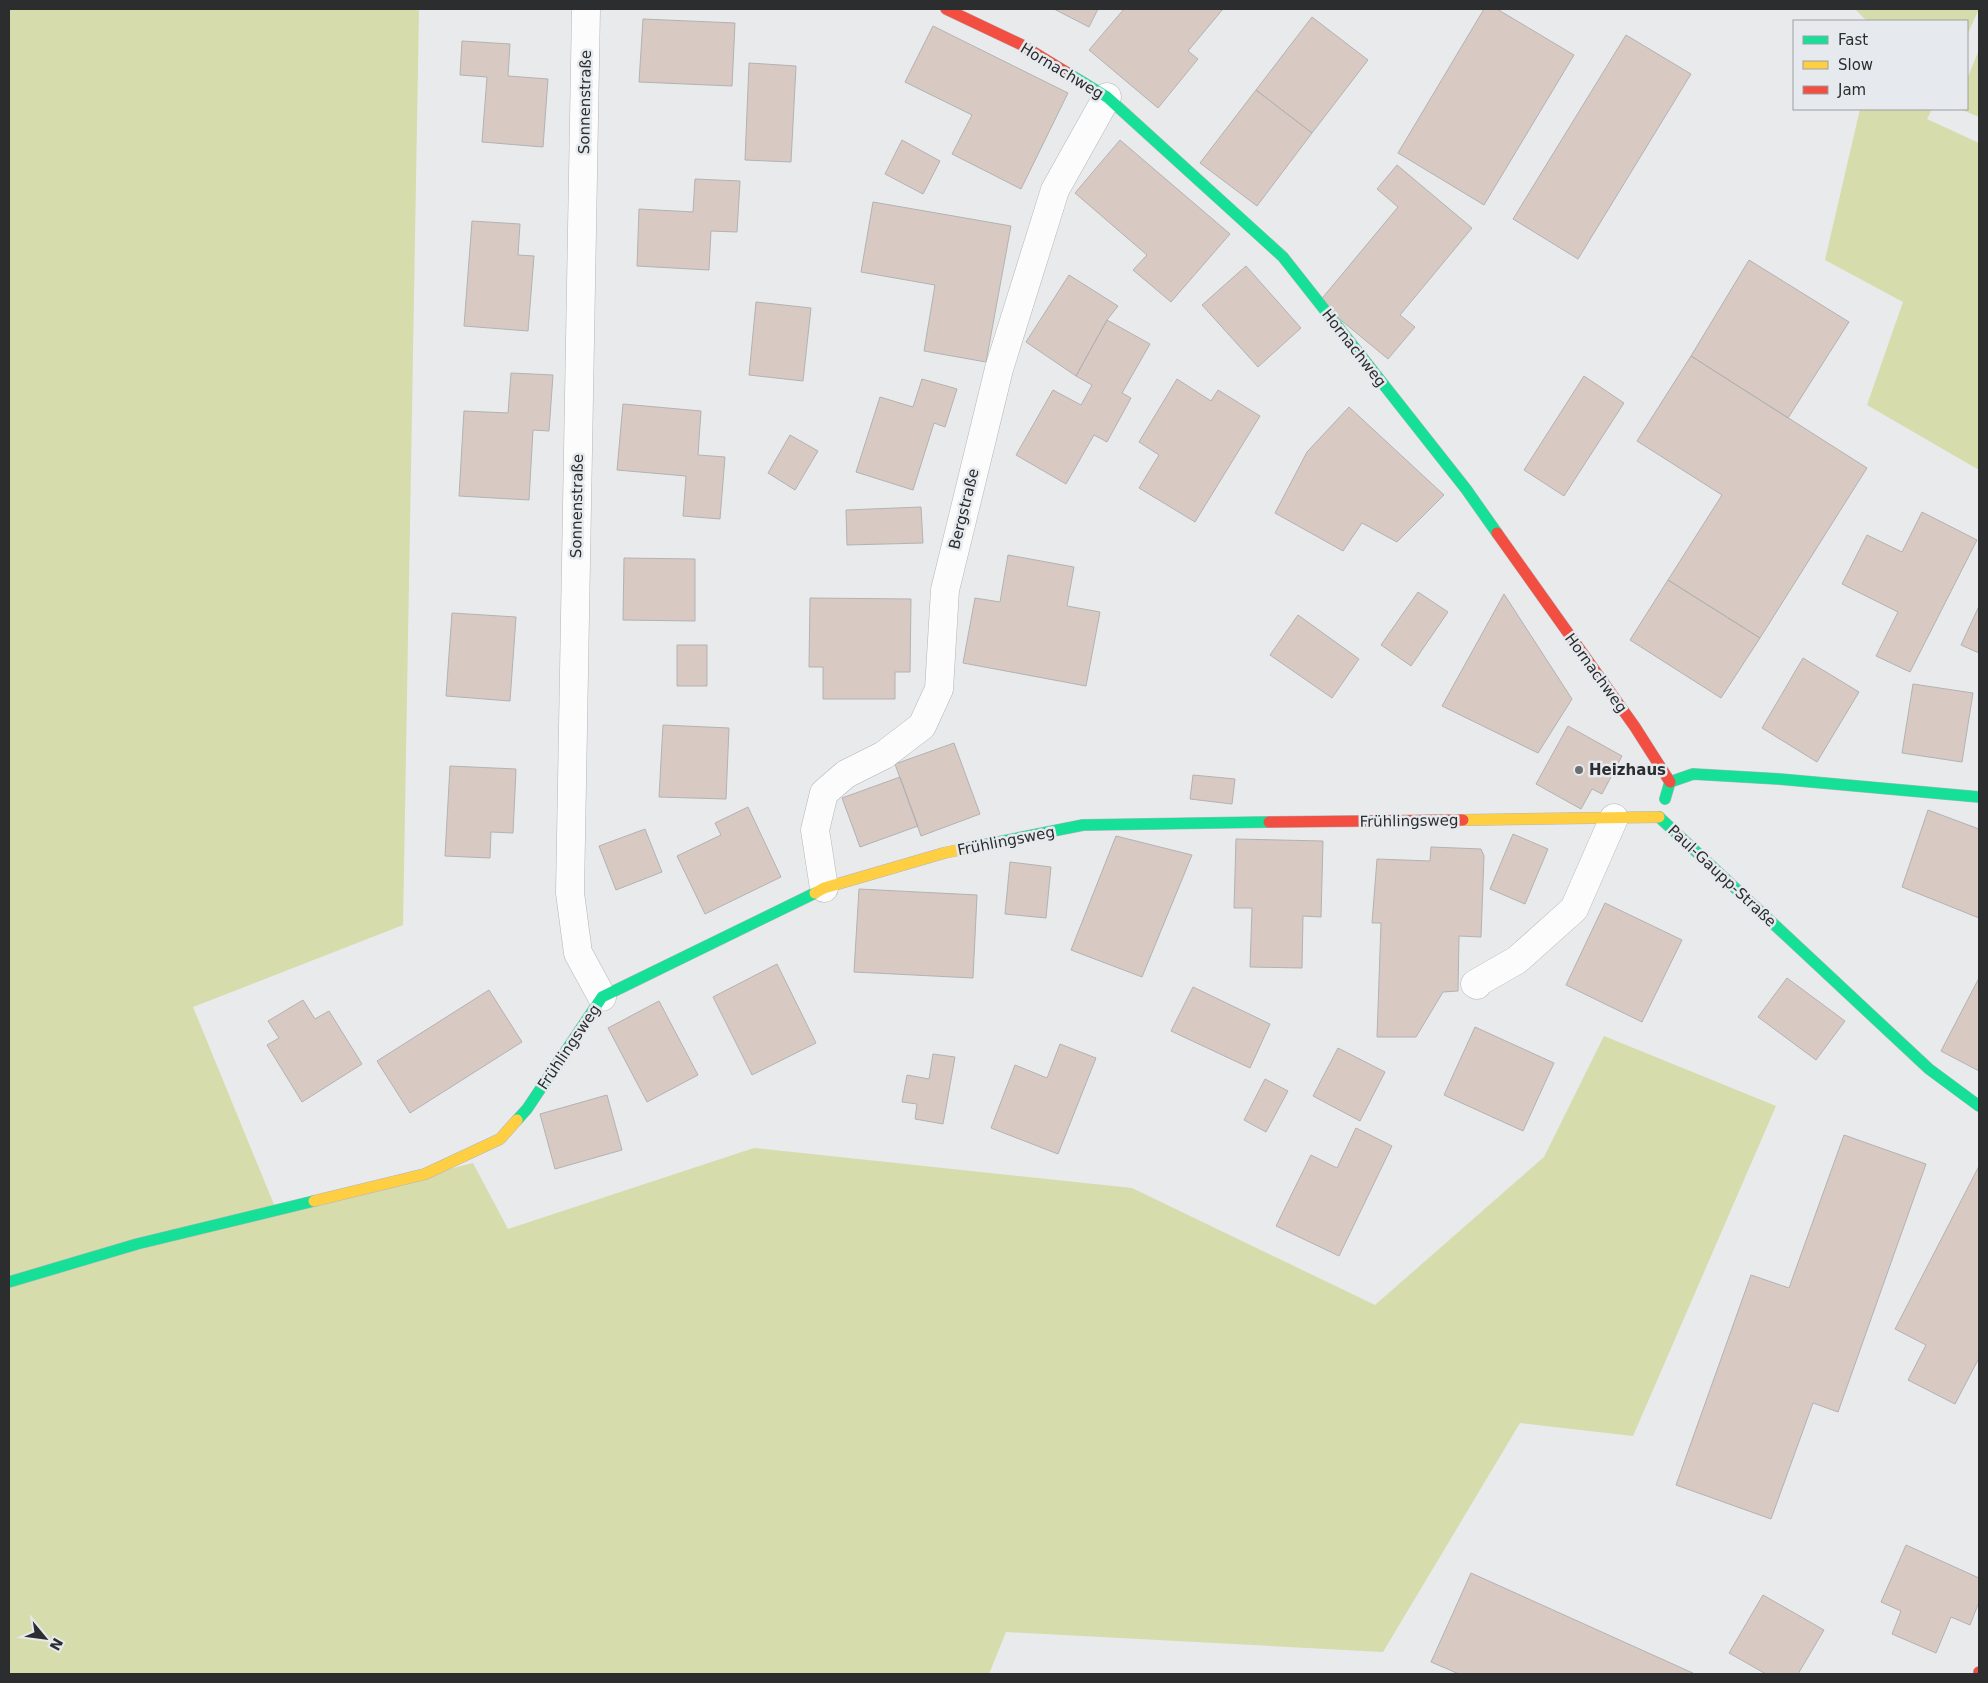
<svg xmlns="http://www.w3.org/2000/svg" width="1988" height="1683" viewBox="0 0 1988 1683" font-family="'DejaVu Sans',sans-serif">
  <rect width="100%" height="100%" fill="#e8eaec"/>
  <path fill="#d6dcac" d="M9,9h410l-16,916 -210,82 84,205 196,-49 35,66 246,-81 378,40 243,117 169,-148 60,-121 172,70 -143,330 -113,-13 -137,229 -377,-20 -17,42h-980z
    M1855,9h124l-12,26v-14h-100z
    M1979,50v67l-19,-8h7v-30z
    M1860,109h72l-5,10 52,24v327l-112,-65 36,-103 -78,-42z"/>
  <path fill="#d8c9c2" stroke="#b3b2b3" d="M1054,9h44l-9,18z
    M1124,9h99l-35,42 10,8 -40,49 -69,-58z
    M1484,9h13l77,46 -90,150 -86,-52z
    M1312,17l56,43 -56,73 -56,-43z
    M643,19l92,4 -3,63 -93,-4z
    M933,26l135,67 -47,96 -69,-35 20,-39 -67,-33z
    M1626,35l65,39 -113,185 -65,-40z
    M462,41l48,3 -2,32 40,3 -5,68 -61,-5 5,-65 -27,-2z
    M749,63l47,3 -5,96 -46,-2z
    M1256,90l56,43 -55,73 -57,-43z
    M902,140l38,21 -17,33 -38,-20z
    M1120,140l110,94 -59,68 -38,-32 14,-15 -72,-62z
    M1397,165l75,63 -72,87 15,12 -27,32 -69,-57 79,-95 -21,-18z
    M695,179l45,2 -3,51 -26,-1 -2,39 -72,-4 2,-57 54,3z
    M873,202l138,24 -25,136 -62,-11 11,-66 -74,-13z
    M472,221l48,3 -2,31 16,1 -6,75 -64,-5z
    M1749,260l100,62 -61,96 -97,-62z
    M1246,266l55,62 -43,39 -56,-62z
    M1069,275l49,31 -11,14 -31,56 -50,-34z
    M756,302l55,6 -8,73 -54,-6z
    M1107,320l43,24 -28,49 9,5 -24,44 -13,-7 -28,49 -50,-29 37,-65 28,15 11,-20 -16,-9z
    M1691,356l176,112 -107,170 -92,-58 54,-85 -85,-54z
    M511,373l42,2 -4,56 -16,-1 -4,70 -70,-4 5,-85 44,2z
    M1584,376l40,27 -60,93 -40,-26z
    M922,379l35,10 -12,38 -11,-4 -21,67 -57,-18 24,-75 33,10z
    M1177,379l34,22 7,-11 42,26 -65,106 -56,-34 20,-33 -20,-13z
    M623,404l78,7 -3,44 27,2 -5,62 -37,-3 3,-40 -69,-6z
    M1349,407l95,88 -47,47 -35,-19 -19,28 -68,-38 32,-61z
    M790,435l28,16 -23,39 -27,-17z
    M921,507l2,36 -76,2 -1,-35z
    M1922,512l55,28 -67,132 -34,-16 22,-44 -56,-28 25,-49 35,17z
    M1008,555l66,12 -7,39 33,6 -14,74 -123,-23 12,-65 25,4z
    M624,558l71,1v62l-72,-1z
    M1668,580l92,58 -39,60 -91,-58z
    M1418,592l30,20 -37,54 -30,-21z
    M1504,594l68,105 -34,54 -96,-47z
    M810,598l101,1 -1,73h-15v27h-72v-32h-14z
    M1979,606v47l-18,-8z
    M452,613l64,4 -6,84 -64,-5z
    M1298,615l61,44 -27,39 -62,-43z
    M677,645h30v41h-30z
    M1803,658l56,34 -42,70 -55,-34z
    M1913,684l60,9 -11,69 -60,-9z
    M663,725l66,3 -3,71 -67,-2z
    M1568,726l54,30 -20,38 -10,-5 -11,20 -45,-25z
    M954,743l26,71 -59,22 -26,-72z
    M450,766l66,3 -3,64 -22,-1 -1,26 -45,-2z
    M1193,775l42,4 -3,25 -42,-5z
    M900,777l18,49 -58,21 -18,-49z
    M748,807l33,70 -76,37 -28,-58 44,-21 -6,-12z
    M1928,810l51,19v89l-77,-31z
    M645,829l17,43 -46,18 -17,-44z
    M1513,834l35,15 -23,55 -35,-15z
    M1116,836l76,19 -50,122 -71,-27z
    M1236,839l87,2 -2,76 -18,-1 -1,52 -52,-1 2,-59h-18z
    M1431,847l50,2 3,7 -3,81 -22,-1 -1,55 -15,1 -27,45h-39l4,-114h-9l5,-64 53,2z
    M1010,862l41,5 -5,51 -41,-4z
    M859,889l118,6 -4,83 -119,-6z
    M1605,903l77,37 -40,82 -76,-37z
    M777,964l39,79 -64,32 -39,-78z
    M1787,978l58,43 -29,39 -58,-43z
    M1979,978v93l-38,-20z
    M1193,987l77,37 -20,44 -79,-37z
    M489,990l33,52 -112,71 -33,-52z
    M303,1000l12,19 14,-8 33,53 -60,38 -35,-57 12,-7 -11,-17z
    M659,1001l39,74 -51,27 -39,-74z
    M1475,1027l79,36 -31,68 -79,-36z
    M1060,1044l36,14 -38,96 -67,-26 24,-63 32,13z
    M1338,1048l47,24 -25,49 -47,-25z
    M933,1054l22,3 -12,67 -28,-5 2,-15 -15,-2 5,-27 22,4z
    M1265,1079l23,12 -22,41 -22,-12z
    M607,1095l15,55 -67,19 -15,-55z
    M1356,1128l36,18 -53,110 -63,-30 35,-71 26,13z
    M1844,1135l82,29 -88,248 -25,-9 -42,116 -95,-34 75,-210 38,13z
    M1979,1166v192l-24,46 -47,-24 18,-35 -31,-16z
    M1906,1545l73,33v24l-9,23 -19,-8 -15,36 -44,-19 9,-23 -20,-9z
    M1471,1573l224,101h-236l-28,-12z
    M1763,1595l61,35 -26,44h-32l-37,-21z"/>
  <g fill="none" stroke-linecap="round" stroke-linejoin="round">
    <g stroke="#b5b6b8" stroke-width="29">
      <path id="street" d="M586,9l-16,884 8,60 24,44
        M824,888l-9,-58 9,-37 22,-19 38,-19 38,-29 17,-37 6,-99 54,-221 56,-179 52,-93
        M1477,985l-2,-1 42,-24 57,-51 40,-91"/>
    </g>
    <g stroke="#b5b6b8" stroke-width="12">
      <path id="fast" d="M1066,72l41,25 176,160 183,232 31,44
        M1665,799l5,-17 23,-8 86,5 200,18
        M1659,817l270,252 50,37
        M968,848l115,-23 186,-3
        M517,1120l10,-11 75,-112 213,-104
        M9,1282l128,-38 177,-43"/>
    </g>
    <g stroke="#b5b6b8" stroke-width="12">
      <path id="slow" d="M1463,820l196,-3
        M815,893l9,-5 120,-35 24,-5
        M314,1201l111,-27 75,-35 17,-19"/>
    </g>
    <g stroke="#b5b6b8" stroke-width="12">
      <path id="jam" d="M946,9l76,36 44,27
        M1497,533l138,194 35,55
        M1269,822l194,-2
        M1979,1672v2"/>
    </g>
    <use href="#street" stroke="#fcfcfc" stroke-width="28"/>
    <use href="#fast" stroke="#16e098" stroke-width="11"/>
    <use href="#slow" stroke="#ffcf43" stroke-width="11"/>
    <use href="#jam" stroke="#f24e42" stroke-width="11"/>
  </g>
  <circle fill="#6d6f70" stroke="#e6eaee" stroke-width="2" cx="1579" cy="770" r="5"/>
  <g text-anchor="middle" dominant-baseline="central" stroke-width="5" stroke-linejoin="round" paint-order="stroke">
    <g font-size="15" fill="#2b2d2e" stroke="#e6eaee">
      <text transform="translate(1062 71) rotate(31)">Hornachweg</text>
      <text transform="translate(585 102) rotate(-89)">Sonnenstraße</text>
      <text transform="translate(1354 348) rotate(52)">Hornachweg</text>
      <text transform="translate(577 506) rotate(-89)">Sonnenstraße</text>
      <text transform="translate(964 509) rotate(-76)">Bergstraße</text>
      <text transform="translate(1596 673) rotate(54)">Hornachweg</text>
      <text transform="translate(1409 821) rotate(-1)">Frühlingsweg</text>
      <text transform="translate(1006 841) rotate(-11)">Frühlingsweg</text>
      <text transform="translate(1722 876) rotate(43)">Paul-Gaupp-Straße</text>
      <text transform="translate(569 1047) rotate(-56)">Frühlingsweg</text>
    </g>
    <g font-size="15" font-weight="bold" fill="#2b2d2e" stroke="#e6eaee" text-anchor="start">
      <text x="1589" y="770">Heizhaus</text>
    </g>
  </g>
  <rect width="1988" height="1683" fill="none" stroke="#2b2d2e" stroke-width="20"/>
  <rect x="1793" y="20" width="175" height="90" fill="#e6eaee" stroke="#9b9ea1"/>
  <rect x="1803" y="36" width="25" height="8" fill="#16e098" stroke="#9b9ea1"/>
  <text x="1838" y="45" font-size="15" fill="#2b2d2e">Fast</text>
  <rect x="1803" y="61" width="25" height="8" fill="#ffcf43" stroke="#9b9ea1"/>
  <text x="1838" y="70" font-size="15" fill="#2b2d2e">Slow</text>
  <rect x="1803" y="86" width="25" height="8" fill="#f24e42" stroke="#9b9ea1"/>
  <text x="1838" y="95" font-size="15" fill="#2b2d2e">Jam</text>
  <g transform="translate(45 1638) rotate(119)" stroke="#e6eaee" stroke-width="4" paint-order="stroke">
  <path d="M0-4L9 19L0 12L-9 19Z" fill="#2b2d2e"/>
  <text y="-8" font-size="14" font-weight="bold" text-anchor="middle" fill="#2b2d2e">N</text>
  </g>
</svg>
